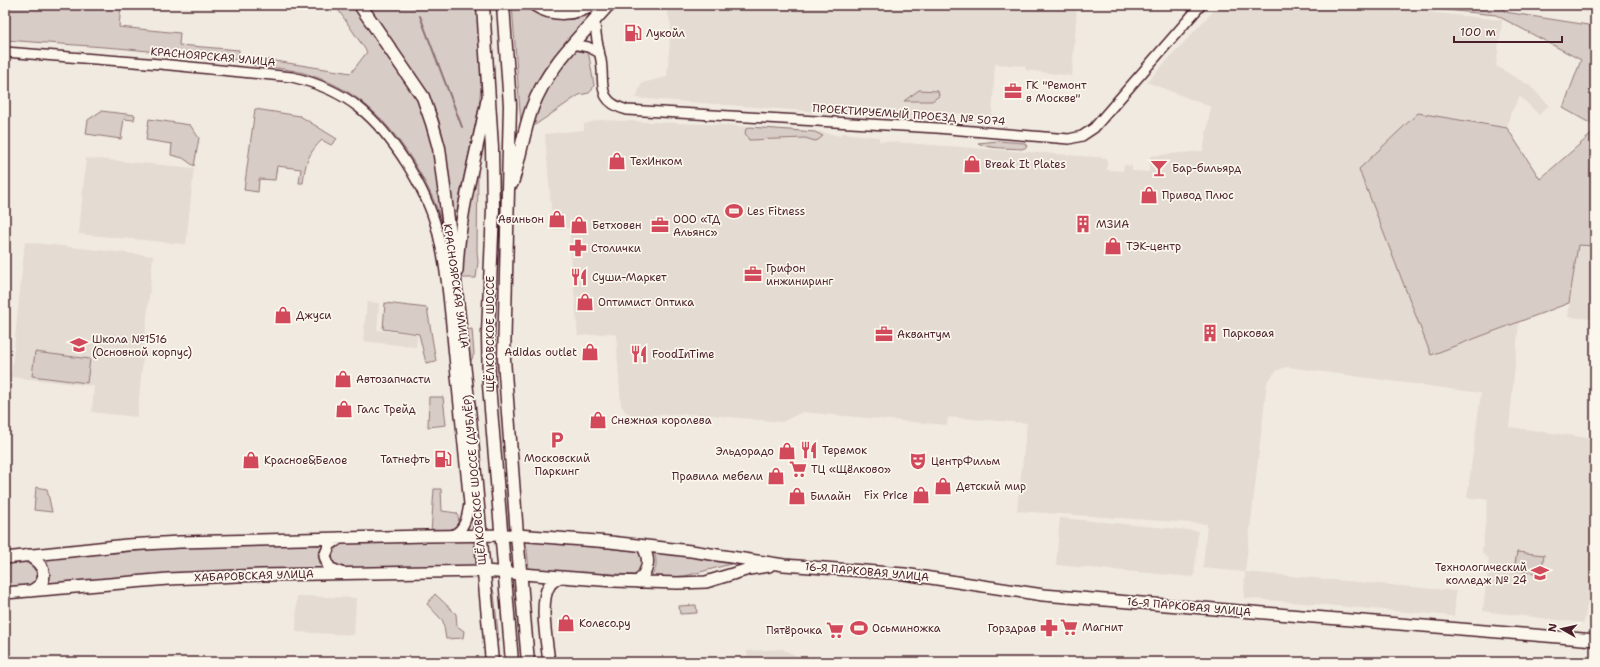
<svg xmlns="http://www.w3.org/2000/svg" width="1600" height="667" viewBox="0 0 1600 667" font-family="'Shantell Sans',sans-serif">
  <rect width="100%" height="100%" fill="#f0eae0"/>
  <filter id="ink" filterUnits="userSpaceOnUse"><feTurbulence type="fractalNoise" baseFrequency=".025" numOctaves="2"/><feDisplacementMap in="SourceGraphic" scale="8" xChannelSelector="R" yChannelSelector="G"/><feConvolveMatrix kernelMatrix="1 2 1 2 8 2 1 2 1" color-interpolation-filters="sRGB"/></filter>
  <g filter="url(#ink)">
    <path fill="#e4dbd2" d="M666,5h411l-5,71 -46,-6 -1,-4 -30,-2 -3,52 -42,-3 -10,8 -304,-23 6,-15 25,-6 4,-51z
      M1219,5h143l140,15 -6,46 34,20 19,19 -10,10 -19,-19 -10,18 -3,14 -89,-15 13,242 88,-33 -10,105 86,12v118l-11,66 -101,-12 6,-52 -7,-6 6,-54 -21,-1 14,-105 -194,-26 -10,3 -10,12 -22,190 211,19 -2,25 -210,-18 1,-26 -42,-4 4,-44 -190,-13 10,-88 -79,-6 -1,8 -145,-13 -20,10 -82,-8 -69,1 -6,-4 -4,-6 -5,-70 -6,-2 -32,3 -9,-108 -16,2 -8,-96 39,-4v-6l15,-4 127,5 95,7 19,4 1,-3 10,1 28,3v4l228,17v12l16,1 1,-6 8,1v5l17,1 1,-16 53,-5 8,-44 -64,-25z
      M86,158l108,10 -8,76 -107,-10z
      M25,242l128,14 -16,161 -45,-5 2,-26 -83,-9z
      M1578,245l17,1v73l-27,-2z
      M367,302l12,1 -2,27 40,5 -1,12 -53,-6z
      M1060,518l138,13 -4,46 -138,-12z
      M297,596l59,2 -2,37 -58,-3z
      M782,649l27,13h-62v-11z"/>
    <path fill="#d8ccc6" stroke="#917678" d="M5,5h116l-2,22 61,6 -1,12 60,5 -1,10 -120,-12 -113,-8z
      M335,5h17l65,95 9,25 7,24 9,73c-7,-22 -17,-41 -29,-61 -26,-41 -55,-71 -103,-86 -19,-7 -40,-7 -60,-10l3,-6 3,-1 95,15 16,-21z
      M368,5h31l14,2 17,-2h47l4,60v20l-2,22 -19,87 -5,31 -10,-78 -6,-26 -10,-27z
      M512,5c15,0 11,1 23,7 20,11 41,8 61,-2l-47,53 -15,25 -13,36z
      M1397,5h103l5,7 83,13 7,5v96l-32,-18 18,-48 -85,-45z
      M578,47l8,4 3,5 5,29 -2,5 -3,3 -10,2 -47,32c12,-34 22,-52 46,-80z
      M919,90l19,1 1,5 -7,5h-28z
      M255,109l45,7 37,23 -6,6 -9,-5c-14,13 -17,24 -19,43h-4l2,-14 -24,-3 -2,14 -16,-1 -1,13 -14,-2z
      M101,111l34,4 -1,5 -10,-1 -3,20 -35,-5 2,-14z
      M1418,113l89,15 33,51 55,-48v115l-17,-1 -9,58 -138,52 -72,-186z
      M149,119l41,6 9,13 -5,28 -11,-8 -12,-3 1,-11 -26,-4z
      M750,127l65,5 8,4 -5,4 -3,1 -10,-3 -56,2 -4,-7 1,-4z
      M998,141l27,2 2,4 -5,2c-11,-1 -35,0 -44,-6z
      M478,166l-1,85 1,11 -2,16h-16c0,-39 10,-75 18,-112z
      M385,303l42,5 9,53 -10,2 -7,-29 -36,-5z
      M472,329l2,25 -3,7 -2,2 -3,-33z
      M35,352l55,7 -3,24 -55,-7z
      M429,397h14l3,28 -18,2z
      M36,487l11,2 5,23 -18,-2z
      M434,489h7l1,22 15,2c3,7 1,11 -2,17l-24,3z
      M476,539l2,27 -139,3c-11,-8 -8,-18 -1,-26z
      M526,541l111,10c9,10 6,13 1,24l-77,-3 -32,-3z
      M325,543l-7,11 2,9 6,6 -160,5 -115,10 -2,-2 -2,-23 133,-12z
      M654,551l77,13 -46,12 -36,2c9,-8 8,-16 5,-27z
      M1517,552l27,3 -3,19 -27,-4z
      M23,562c14,3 21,21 4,25 -7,2 -15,2 -22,2v-25z
      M488,584l4,2 2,7 5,48h-5z
      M435,594l21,20 1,12 7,5 -1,7 -17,1 -3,-18 -16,-17z
      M696,605l1,8 -17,1 -1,-8z"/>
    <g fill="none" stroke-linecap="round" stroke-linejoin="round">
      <path stroke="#8c6f72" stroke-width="2" d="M420,16l42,111"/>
      <g stroke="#4a1f2b" stroke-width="12">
        <path id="tertiary" d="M595,20c0,16 3,25 6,40 4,23 -6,41 26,50l310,18 132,11 13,-3 12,-8 107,-123
          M573,44l15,3 10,5
          M5,52l155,12 132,13c56,13 85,40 115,87 13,21 24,42 30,66 10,39 13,86 17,126 5,49 10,99 15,148 -2,13 -4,26 -17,31"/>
      </g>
      <g stroke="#4a1f2b" stroke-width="14">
        <path id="secondary" d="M457,271c2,-58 19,-114 30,-171
          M340,538l-10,6 -5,12 4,12 12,5
          M28,555c10,6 22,17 12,30 -2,2 -6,4 -9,6
          M5,558l122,-13 53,-3 246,-6 91,-1 93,7 81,9 93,14 120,9 139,21 552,45
          M638,582c10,-12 13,-21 5,-35
          M5,593l163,-14 94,-4 222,-4 130,10 64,2 28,-1 43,-13 20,-3
          M549,662c-2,-19 -10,-60 0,-76 3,-5 7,-7 12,-9"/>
      </g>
      <g stroke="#4a1f2b" stroke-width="15">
        <path id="primary" d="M360,5l63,92 9,26 7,25 11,87 20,183 22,244
          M483,5l9,143 1,61 -5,125 1,51 23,277
          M503,5l7,100 -6,254 13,176 11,127
          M535,5c18,12 40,9 58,0
          M512,183c8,-25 11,-50 20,-75 15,-41 48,-71 76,-103"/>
      </g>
      <use href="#tertiary" stroke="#fbf7ec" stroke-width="9"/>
      <use href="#secondary" stroke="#fbf7ec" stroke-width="11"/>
      <use href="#primary" stroke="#fbf7ec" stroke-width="12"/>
    </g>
  </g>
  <defs>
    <g id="fuel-bare" transform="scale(1.38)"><path d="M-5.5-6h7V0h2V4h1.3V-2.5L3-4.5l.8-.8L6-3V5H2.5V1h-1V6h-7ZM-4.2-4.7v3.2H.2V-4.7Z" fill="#d1495b" stroke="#fbf7ec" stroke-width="2.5" paint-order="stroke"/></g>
    <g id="office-bare" transform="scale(1.38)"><path d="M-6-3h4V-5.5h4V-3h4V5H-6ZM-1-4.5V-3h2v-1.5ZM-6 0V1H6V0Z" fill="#d1495b" stroke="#fbf7ec" stroke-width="2.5" paint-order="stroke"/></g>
    <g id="shop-bare" transform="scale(1.38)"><path d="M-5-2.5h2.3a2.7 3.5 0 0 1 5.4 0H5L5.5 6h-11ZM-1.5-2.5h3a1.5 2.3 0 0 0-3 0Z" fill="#d1495b" stroke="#fbf7ec" stroke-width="2.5" paint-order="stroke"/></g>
    <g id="bar-bare" transform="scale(1.38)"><path d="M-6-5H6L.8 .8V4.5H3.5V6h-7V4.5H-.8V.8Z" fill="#d1495b" stroke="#fbf7ec" stroke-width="2.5" paint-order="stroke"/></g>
    <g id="stadium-bare" transform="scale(1.38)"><path d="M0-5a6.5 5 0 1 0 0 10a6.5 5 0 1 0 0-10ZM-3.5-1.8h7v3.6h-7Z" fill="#d1495b" stroke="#fbf7ec" stroke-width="2.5" paint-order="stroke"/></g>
    <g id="building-bare" transform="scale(1.38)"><path d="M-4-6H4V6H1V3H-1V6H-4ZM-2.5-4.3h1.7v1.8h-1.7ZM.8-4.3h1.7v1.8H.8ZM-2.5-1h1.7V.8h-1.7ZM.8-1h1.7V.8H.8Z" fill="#d1495b" stroke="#fbf7ec" stroke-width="2.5" paint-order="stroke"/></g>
    <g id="pharmacy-bare" transform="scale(1.38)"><path d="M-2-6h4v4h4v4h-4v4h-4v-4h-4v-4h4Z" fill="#d1495b" stroke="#fbf7ec" stroke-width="2.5" paint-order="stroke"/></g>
    <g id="restaurant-bare" transform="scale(1.38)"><path d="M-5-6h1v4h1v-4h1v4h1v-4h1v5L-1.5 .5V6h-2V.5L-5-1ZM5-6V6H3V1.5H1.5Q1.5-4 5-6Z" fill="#d1495b" stroke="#fbf7ec" stroke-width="2.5" paint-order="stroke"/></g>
    <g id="school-bare" transform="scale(1.38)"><path d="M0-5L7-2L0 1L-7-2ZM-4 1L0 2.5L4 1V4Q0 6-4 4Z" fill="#d1495b" stroke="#fbf7ec" stroke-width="2.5" paint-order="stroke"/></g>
    <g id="parking-bare" transform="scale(1.38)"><path d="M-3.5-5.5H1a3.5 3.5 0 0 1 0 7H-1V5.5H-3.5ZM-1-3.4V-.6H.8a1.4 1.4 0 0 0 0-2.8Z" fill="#d1495b" stroke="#fbf7ec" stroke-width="2.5" paint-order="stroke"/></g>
    <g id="theatre-bare" transform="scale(1.38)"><path d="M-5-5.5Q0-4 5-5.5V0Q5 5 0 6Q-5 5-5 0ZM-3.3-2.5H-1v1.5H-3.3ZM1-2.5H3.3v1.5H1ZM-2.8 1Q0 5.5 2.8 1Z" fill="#d1495b" stroke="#fbf7ec" stroke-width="2.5" paint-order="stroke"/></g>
    <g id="supermarket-bare" transform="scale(1.38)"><path d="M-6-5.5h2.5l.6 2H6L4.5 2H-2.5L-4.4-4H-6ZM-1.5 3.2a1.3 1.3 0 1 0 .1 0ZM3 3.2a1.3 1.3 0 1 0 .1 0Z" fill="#d1495b" stroke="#fbf7ec" stroke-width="2.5" paint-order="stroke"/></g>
    <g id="university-bare" transform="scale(1.38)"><path d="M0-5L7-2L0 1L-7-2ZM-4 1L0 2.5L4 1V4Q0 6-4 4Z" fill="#d1495b" stroke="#fbf7ec" stroke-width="2.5" paint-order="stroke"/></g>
  </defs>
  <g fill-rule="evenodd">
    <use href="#fuel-bare" x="633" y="33"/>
    <use href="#office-bare" x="1013" y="91"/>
    <use href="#shop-bare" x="617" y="161"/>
    <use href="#shop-bare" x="972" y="164"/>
    <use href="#bar-bare" x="1159" y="168"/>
    <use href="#shop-bare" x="1149" y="195"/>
    <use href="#stadium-bare" x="734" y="211"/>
    <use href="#shop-bare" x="557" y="219"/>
    <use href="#building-bare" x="1083" y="224"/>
    <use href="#shop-bare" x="579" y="225"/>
    <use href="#office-bare" x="660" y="225"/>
    <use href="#shop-bare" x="1113" y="246"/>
    <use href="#pharmacy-bare" x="578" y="248"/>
    <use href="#office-bare" x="753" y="274"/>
    <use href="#restaurant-bare" x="579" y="277"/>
    <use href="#shop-bare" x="585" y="302"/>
    <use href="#shop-bare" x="283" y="315"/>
    <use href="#building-bare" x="1210" y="333"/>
    <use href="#office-bare" x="884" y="334"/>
    <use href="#school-bare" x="79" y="345"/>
    <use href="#shop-bare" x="590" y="352"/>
    <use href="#restaurant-bare" x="639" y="354"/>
    <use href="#shop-bare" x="343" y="379"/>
    <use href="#shop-bare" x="344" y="409"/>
    <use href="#shop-bare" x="598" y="420"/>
    <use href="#parking-bare" x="557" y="440"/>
    <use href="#restaurant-bare" x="809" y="450"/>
    <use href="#shop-bare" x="787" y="451"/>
    <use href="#fuel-bare" x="443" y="459"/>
    <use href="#shop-bare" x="251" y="460"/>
    <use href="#theatre-bare" x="918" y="461"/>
    <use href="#supermarket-bare" x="798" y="469"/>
    <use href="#shop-bare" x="776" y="476"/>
    <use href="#shop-bare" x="943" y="486"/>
    <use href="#shop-bare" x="921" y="495"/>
    <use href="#shop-bare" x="797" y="496"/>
    <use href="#university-bare" x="1540" y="573"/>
    <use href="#shop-bare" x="566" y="623"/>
    <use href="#supermarket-bare" x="1069" y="627"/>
    <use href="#stadium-bare" x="859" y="628"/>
    <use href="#pharmacy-bare" x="1049" y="628"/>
    <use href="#supermarket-bare" x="835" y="630"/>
  </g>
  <g text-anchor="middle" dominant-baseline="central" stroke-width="3.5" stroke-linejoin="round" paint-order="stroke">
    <g font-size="11" fill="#4a1f2b" stroke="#fbf7ec" text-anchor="start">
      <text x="646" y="33">Лукойл</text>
      <text x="1026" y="85">ГК "Ремонт<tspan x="1026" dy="13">в Москве"</tspan></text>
      <text x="630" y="161">ТехИнком</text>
      <text x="985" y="164">Break It Plates</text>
      <text x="1172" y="168">Бар-бильярд</text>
      <text x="1162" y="195">Привод Плюс</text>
      <text x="747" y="211">Les Fitness</text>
      <text x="544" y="219" text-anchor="end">Авиньон</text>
      <text x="673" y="219">ООО «ТД<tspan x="673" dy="13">Альянс»</tspan></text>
      <text x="1096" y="224">МЗИА</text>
      <text x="592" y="225">Бетховен</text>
      <text x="1126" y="246">ТЭК-центр</text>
      <text x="591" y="248">Столички</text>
      <text x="766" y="268">Грифон<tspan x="766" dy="13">инжиниринг</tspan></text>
      <text x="592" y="277">Суши-Маркет</text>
      <text x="598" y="302">Оптимист Оптика</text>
      <text x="296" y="315">Джуси</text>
      <text x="1223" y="333">Парковая</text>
      <text x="897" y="334">Аквантум</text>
      <text x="92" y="339">Школа №1516<tspan x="92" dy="13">(Основной корпус)</tspan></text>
      <text x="577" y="352" text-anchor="end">Adidas outlet</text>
      <text x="652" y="354">FoodInTime</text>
      <text x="356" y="379">Автозапчасти</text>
      <text x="357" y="409">Галс Трейд</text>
      <text x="611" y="420">Снежная королева</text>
      <text x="822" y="450">Теремок</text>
      <text x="774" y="451" text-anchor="end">Эльдорадо</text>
      <text x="557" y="458" text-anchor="middle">Московский<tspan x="557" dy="13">Паркинг</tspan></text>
      <text x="430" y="459" text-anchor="end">Татнефть</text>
      <text x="264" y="460">Красное&amp;Белое</text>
      <text x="931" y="461">ЦентрФильм</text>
      <text x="811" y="469">ТЦ «Щёлково»</text>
      <text x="763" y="476" text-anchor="end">Правила мебели</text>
      <text x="956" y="486">Детский мир</text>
      <text x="908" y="495" text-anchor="end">Fix Price</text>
      <text x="810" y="496">Билайн</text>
      <text x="1527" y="567" text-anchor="end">Технологический<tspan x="1527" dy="13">колледж № 24</tspan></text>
      <text x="579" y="623">Колесо.ру</text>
      <text x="1082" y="627">Магнит</text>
      <text x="872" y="628">Осьминожка</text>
      <text x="1036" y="628" text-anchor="end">Горздрав</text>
      <text x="822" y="630" text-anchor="end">Пятёрочка</text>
    </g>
    <g font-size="11" fill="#4a1f2b" stroke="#fbf7ec">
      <text transform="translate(213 57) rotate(5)">КРАСНОЯРСКАЯ УЛИЦА</text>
      <text transform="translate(909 115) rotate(4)">ПРОЕКТИРУЕМЫЙ ПРОЕЗД № 5074</text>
      <text transform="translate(456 286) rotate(82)">КРАСНОЯРСКАЯ УЛИЦА</text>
      <text transform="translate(490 334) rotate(-90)">ЩЁЛКОВСКОЕ ШОССЕ</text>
      <text transform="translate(475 480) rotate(-95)">ЩЁЛКОВСКОЕ ШОССЕ (ДУБЛЁР)</text>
      <text transform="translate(867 572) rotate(5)">16-Я ПАРКОВАЯ УЛИЦА</text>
      <text transform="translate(254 576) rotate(-2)">ХАБАРОВСКАЯ УЛИЦА</text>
      <text transform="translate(1189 607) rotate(5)">16-Я ПАРКОВАЯ УЛИЦА</text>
    </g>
  </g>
  <rect width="1600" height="667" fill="none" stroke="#fbf7ec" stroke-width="20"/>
  <rect x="10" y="10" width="1580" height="647" fill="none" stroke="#4a1f2b" stroke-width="1.5" filter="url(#ink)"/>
  <g transform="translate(1562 629) rotate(278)" stroke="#fbf7ec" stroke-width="3" paint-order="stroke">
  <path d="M0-3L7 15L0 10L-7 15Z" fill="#4a1f2b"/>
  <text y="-6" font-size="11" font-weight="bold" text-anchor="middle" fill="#4a1f2b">N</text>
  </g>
  <path d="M1454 36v6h108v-6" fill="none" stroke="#4a1f2b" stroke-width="2"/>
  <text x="1460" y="36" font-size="12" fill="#4a1f2b" stroke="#fbf7ec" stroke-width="3" paint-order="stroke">100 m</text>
</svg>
